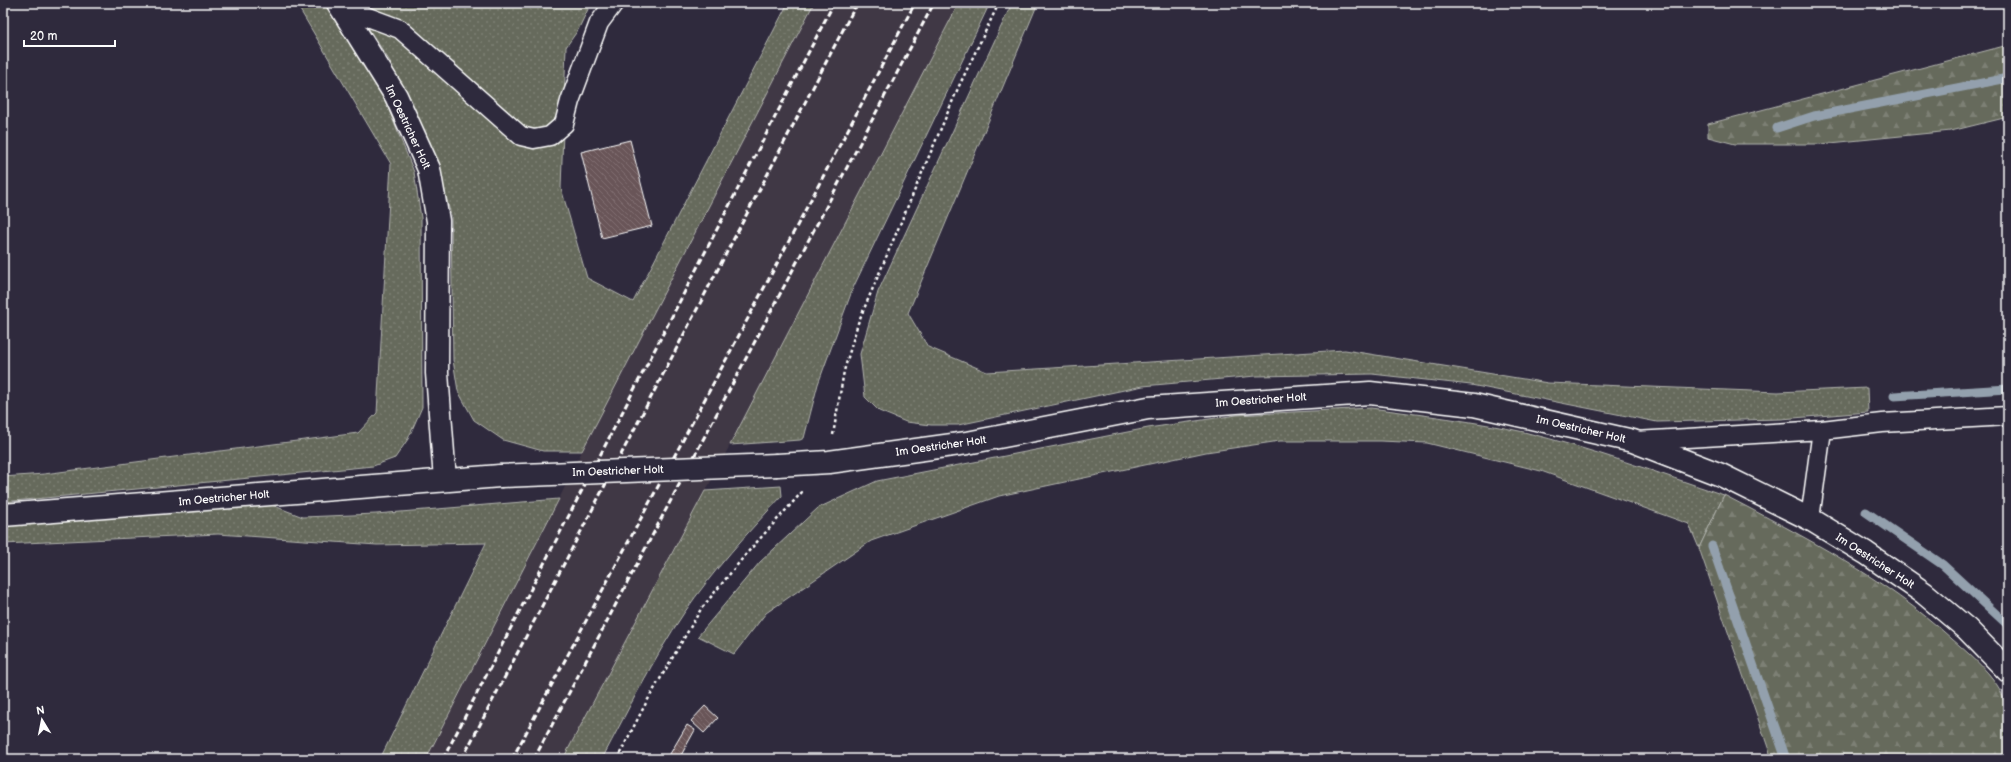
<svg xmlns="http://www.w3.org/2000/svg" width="2011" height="762" viewBox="0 0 2011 762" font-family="'Balsamiq Sans',sans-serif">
  <defs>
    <pattern id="grass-dots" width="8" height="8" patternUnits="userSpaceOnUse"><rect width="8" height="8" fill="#666a5c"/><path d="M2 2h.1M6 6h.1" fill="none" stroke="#7d8074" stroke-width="1.8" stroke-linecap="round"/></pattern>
    <pattern id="forest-firs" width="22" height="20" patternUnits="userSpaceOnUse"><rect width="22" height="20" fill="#666a5c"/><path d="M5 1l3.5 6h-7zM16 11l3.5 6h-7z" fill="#7d8074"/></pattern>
    <pattern id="building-back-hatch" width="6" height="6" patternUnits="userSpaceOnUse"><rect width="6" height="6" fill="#695558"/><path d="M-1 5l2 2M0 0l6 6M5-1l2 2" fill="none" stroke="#806e71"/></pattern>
  </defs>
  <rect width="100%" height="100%" fill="#2f2a3d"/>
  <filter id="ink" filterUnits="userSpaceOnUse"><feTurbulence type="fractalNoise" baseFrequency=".025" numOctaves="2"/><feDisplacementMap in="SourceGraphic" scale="8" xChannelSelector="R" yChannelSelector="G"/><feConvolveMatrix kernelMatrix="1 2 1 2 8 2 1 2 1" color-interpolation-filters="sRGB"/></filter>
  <g filter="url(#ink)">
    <path fill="#403745" d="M814,3h145l-181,352 -215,404h-137l133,-260 37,-77z"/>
    <path fill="url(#grass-dots)" stroke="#b2b4ae" d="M296,3h28l62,100 28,69 7,46 1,189 -14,32 -13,19 -22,8 -370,36v-25l41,-3 314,-41 19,-20 14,-249z
      M352,3h239l-13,27 -12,17 -5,141 26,90 46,24 155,-299h26l-232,448h-39l-40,-11 -29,-20 -16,-29 -5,-31 -2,-144 -12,-48 -50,-108z
      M959,3h31l-137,285 -35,96 -14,54 -4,2 -70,5z
      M1012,3h26l-130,310 20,34 59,25 358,-22 203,33 230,9 89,-4 1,24 -87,7 -124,3 -186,-37 -99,-11 -116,2 -113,10 -185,39h-27l-25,-3 -27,-11 -14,-14 -5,-43 18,-62z
      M1371,408c51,7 103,13 153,24 68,17 134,41 200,63l-25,53 -10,-24 -148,-53 -114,-28 -47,-2h-100l-74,11 -207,44 -128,45 -105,72 -32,41 -36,-18 62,-74 58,-54 59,-27 271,-53 89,-13z
      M781,486l1,10c-35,37 -69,75 -98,117 -31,46 -56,97 -82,146h-39l142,-268z
      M559,499l-133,260h-46l106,-216 -109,2 -159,-11 -215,10v-18l266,-22 34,13 73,-3z"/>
    <path fill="url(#forest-firs)" stroke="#b2b4ae" d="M2008,45v72l-57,14 -131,13h-85l-27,-7v-13z
      M1724,495c81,42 161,83 228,144 15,13 35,30 45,46 14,20 10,51 8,74h-233l-73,-211z"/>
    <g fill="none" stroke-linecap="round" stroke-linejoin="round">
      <path stroke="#93a0ad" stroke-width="9" d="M1777,128l37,-12 194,-38
        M1894,396l114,-7
        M1866,512l77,53 65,60
        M1712,546l74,213"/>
    </g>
    <path fill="url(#building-back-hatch)" stroke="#fff" d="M630,140l22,86 -50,12 -21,-86z
      M705,706l13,12 -14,15 -13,-12z
      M687,725l8,5 -16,29h-12z"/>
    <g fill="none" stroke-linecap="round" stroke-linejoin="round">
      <g stroke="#fff" stroke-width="21">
        <path id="service" d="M341,7l59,22 121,107 13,3 16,-3 14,-12 6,-23 29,-78 15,-20
          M1636,441l186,-11 60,-7 126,-7
          M1810,519l12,-89"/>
      </g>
      <g stroke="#fff" stroke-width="25">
        <path id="minor" d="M338,3l58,93 33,73 9,52 -1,152 8,107
          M777,465l52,-3 138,-19 181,-35 222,-15 104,12 159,36 88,34 89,44 56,34 58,40 43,36 41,42
          M3,515l497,-39"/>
      </g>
      <path stroke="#fff" stroke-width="2.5" stroke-dasharray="3 3" stroke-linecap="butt" d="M833,435l11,-64 14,-48 101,-237 40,-83
        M617,759l29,-56 55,-94 46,-56 56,-62"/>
      <use href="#service" stroke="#2f2a3d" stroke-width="18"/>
      <use href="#minor" stroke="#2f2a3d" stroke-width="22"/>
      <path stroke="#fff" stroke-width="3" stroke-dasharray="6 3" stroke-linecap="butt" d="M443,759l391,-756
        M462,759l395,-756
        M512,759l216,-403 187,-353
        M534,759l400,-756"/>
      <g stroke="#fff" stroke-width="25" stroke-linecap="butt">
        <path id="minor-bridge" d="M500,476l277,-11"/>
      </g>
      <use href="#minor-bridge" stroke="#2f2a3d" stroke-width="22"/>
    </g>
  </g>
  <g text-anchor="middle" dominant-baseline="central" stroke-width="3" stroke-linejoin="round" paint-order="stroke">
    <g font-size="11" fill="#fff" stroke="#2f2a3d">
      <text transform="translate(408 127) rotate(65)">Im Oestricher Holt</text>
      <text transform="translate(1261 400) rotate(-4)">Im Oestricher Holt</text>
      <text transform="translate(1581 429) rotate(13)">Im Oestricher Holt</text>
      <text transform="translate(941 446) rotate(-8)">Im Oestricher Holt</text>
      <text transform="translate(618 471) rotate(-2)">Im Oestricher Holt</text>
      <text transform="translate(224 498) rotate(-5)">Im Oestricher Holt</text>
      <text transform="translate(1875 561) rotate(33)">Im Oestricher Holt</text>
    </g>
  </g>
  <rect width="2011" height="762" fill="none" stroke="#2f2a3d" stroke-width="16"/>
  <rect x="8" y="8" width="1995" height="746" fill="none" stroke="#fff" stroke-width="1.5" filter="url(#ink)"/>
  <g transform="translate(42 720) rotate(350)" stroke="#2f2a3d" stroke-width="3" paint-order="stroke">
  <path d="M0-3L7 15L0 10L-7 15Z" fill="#ffffff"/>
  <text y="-6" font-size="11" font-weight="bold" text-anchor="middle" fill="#ffffff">N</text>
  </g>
  <path d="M24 40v6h91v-6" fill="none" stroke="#ffffff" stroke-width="2"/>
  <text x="30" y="40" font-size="12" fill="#ffffff" stroke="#2f2a3d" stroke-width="3" paint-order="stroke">20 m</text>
</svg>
